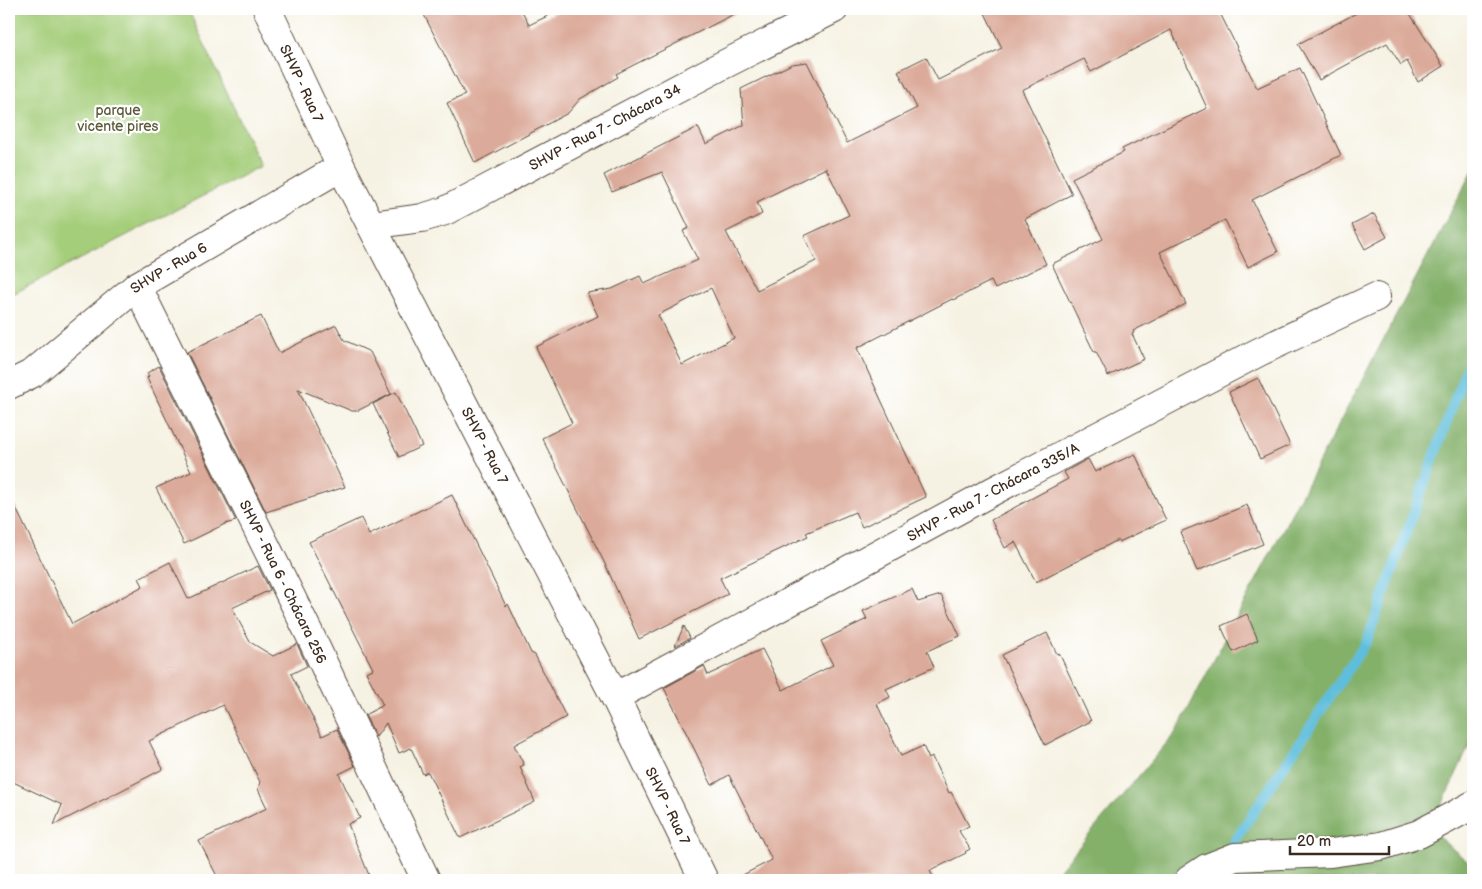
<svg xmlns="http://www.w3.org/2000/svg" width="1482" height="889" viewBox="0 0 1482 889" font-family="'Balsamiq Sans',sans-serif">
  <rect width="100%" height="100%" fill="#fff"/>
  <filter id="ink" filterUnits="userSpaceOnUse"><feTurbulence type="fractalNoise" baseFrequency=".02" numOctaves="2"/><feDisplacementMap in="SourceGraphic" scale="10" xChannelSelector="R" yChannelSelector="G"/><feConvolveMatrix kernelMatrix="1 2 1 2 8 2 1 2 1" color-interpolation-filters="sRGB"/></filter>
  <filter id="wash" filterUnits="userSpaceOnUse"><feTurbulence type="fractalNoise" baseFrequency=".0096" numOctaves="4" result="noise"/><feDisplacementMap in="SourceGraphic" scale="20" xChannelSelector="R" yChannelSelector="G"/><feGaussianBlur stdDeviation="1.12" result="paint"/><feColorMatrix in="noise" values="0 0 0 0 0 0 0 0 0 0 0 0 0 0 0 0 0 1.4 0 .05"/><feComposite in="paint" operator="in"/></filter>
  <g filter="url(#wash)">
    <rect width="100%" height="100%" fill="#f6f2e3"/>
    <path fill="#a5ce7a" stroke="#707c4c" d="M9,9h179l73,157 -252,130z"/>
    <path fill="#84b16a" stroke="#606e44" d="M1473,170v568l-43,92 43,36v14h-422l125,-148z"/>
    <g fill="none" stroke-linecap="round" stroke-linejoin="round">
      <path stroke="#5ebedc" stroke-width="10" d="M1226,854l141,-213 106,-291"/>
    </g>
    <g id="blocks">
      <path fill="#dbaa9a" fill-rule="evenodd" d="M421,9h100l8,16 33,-16h182l-128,65 2,3 -38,22 -12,14 -93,50 -28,-60 18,-8z
        M983,9h235l39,79 43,-20 41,87 -89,45 26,52 -30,15 -23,-47 -65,32 26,52 -53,27 1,2 -2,1 12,25 -36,17 -12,-24h-2l-42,-88 51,-25 -31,-61 52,-26 -2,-3 85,-41 -36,-78 -80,42 -7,-13 -62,31 50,104 -47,25 21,45 -51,25 -4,-8 -38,19 -1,-1 -95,49 69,149 -64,30 -7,-15 -49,21 2,3 -88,42 8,16 -89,45 -34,-75 -63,-126 30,-15 -36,-76 62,-31 -11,-23 25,-4 28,-13 4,8 54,-24 -15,-29 6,-3 -27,-56 -50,20 -8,-17 94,-48 8,17 38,-19 -3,-36 51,-25 15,-2 40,81 70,-35 -19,-37 28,-14 12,23 64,-32zM826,168l23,47 -45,21 12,25 -59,29 -31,-58 36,-18 -5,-12zM711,288l23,50 -52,27 -24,-50z
        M1364,9h43l36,57 -25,16 -11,-21 -6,4 -14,-22 -68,37 -21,-36z
        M1374,214l13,23 -22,12 -13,-24z
        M261,316l18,37 57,-28 8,15 26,12 21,42 -34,17h-5l-54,-22 47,98 -79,25 -79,-160z
        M159,366l77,155 -11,3 -41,20 -28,-56 35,-16 -44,-94 2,-2 -2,-3z
        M1258,378l32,67 -30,14 -31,-67z
        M396,392l26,54 -23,11 -26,-53z
        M1135,454l31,66 -47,22 -1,-2 -82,42 -21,-40 -10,6 -14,-28 77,-41 -4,-7 24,-13 7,13z
        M9,494l63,130 71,-38 -4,-8 31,-16 18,37 70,-33 12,24 -38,18 18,34 23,14 24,-12 10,22 -16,8 31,62 15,-7 18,37 -16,8 21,44 -12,6 23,56h-152l-20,-39 68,-33 -9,-19 2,-7 -37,-77 -74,36 14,28 -109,56 8,-20 -53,-25z
        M452,495l54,111 2,-2 23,49 4,2 31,62 -52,28 10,20 -4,2 15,35 -75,36 -32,-66 -5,2 -12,-26 -12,5 -13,-30 -10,14 -11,-22 18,-10 -17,-33 7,-3 -64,-127 52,-24 8,17z
        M1247,505l16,39 -66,27 -17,-39z
        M912,589l6,13 23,-7 19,41 -33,15 7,16 -48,22 4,8 -13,7 24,52 22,-10 6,13 3,-2 17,36 2,-1 18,34 -10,5 11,18 -5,3 1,1 -36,18 5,9h-202l39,-20 -43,-85 -17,10 -48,-97 40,-22 4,9 54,-26 21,41 50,-25 -12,-24 46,-22 -4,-8z
        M1247,614l11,26 -25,12 -12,-26z
        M684,626l6,12 -15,8z
        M1047,633l10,21 2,-1 32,68 -46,24 -43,-90z"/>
    </g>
  </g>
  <g filter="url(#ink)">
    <use href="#blocks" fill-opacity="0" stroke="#57483c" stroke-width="1"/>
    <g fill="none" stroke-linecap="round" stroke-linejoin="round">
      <g stroke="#57483c" stroke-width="30">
        <g id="street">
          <path id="s1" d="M371,225l51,-7 23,-7 272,-143 117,-59"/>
          <path id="s2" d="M137,286l172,347 117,247"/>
          <path id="s3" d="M615,697l378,-206 266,-139 117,-55"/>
          <path d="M1189,880l18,-12 28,-11 96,-4 50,-7 38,-12 54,-29"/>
        </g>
      </g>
      <g stroke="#57483c" stroke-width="30">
        <g id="secondary">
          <path id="s4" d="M267,9l74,158 274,530 89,183"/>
          <path id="s5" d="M9,385l24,-12 104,-87 204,-119"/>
        </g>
      </g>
      <use href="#street" stroke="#fff" stroke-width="28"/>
      <use href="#secondary" stroke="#fff" stroke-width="28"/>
    </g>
  </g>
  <g text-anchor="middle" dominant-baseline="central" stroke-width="4.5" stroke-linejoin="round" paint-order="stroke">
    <g font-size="14" fill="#3b2a1e" stroke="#fff">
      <text stroke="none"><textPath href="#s4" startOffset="82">SHVP - Rua 7</textPath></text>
      <text stroke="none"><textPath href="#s1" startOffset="256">SHVP - Rua 7 - Chácara 34</textPath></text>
      <text stroke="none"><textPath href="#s5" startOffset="199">SHVP - Rua 6</textPath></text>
      <text stroke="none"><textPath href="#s4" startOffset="488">SHVP - Rua 7</textPath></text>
      <text stroke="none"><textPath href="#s3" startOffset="430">SHVP - Rua 7 - Chácara 335/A</textPath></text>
      <text stroke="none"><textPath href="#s2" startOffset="330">SHVP - Rua 6 - Chácara 256</textPath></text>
      <text stroke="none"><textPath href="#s4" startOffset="892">SHVP - Rua 7</textPath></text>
    </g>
    <g font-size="14" fill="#5b5b3a" stroke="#fff">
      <text x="118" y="110">parque<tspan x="118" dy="16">vicente pires</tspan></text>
    </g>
  </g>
  <rect width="1482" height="889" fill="none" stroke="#fff" stroke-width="30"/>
  <path d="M1290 846v8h99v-8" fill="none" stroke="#3b2a1e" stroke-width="2.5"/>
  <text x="1297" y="846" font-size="15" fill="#3b2a1e" stroke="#ffffff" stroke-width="4" paint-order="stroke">20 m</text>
</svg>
